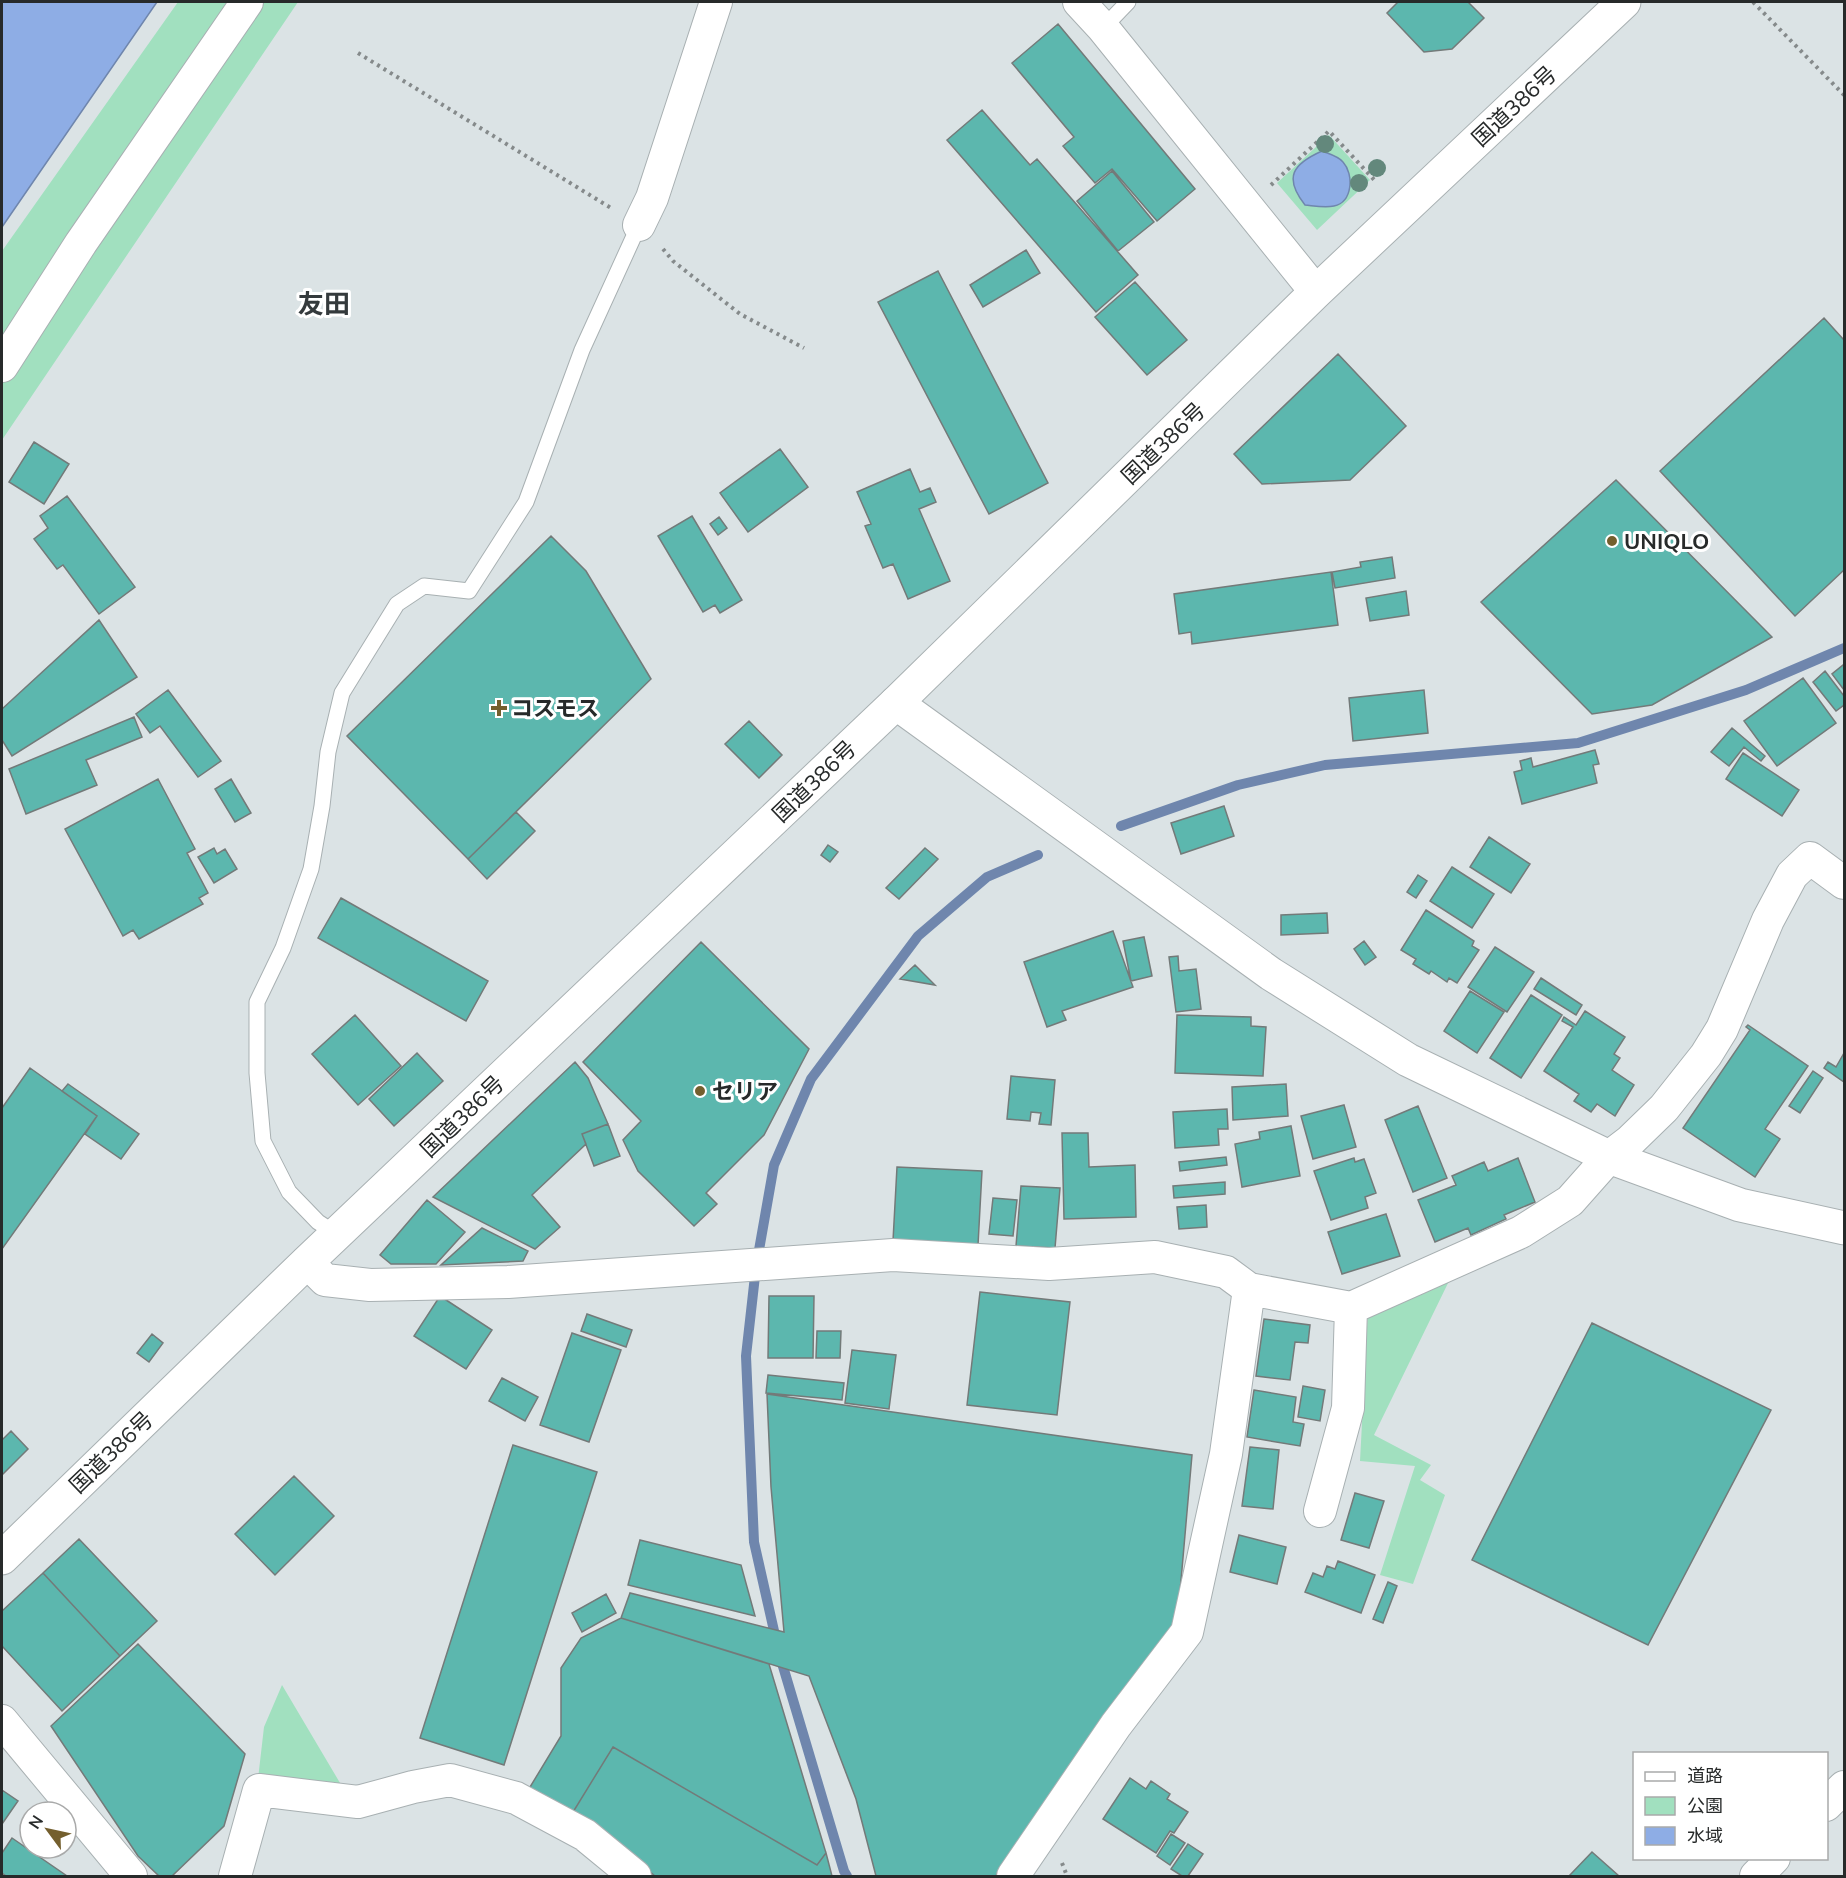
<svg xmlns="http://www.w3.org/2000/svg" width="1846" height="1878" viewBox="0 0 1846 1878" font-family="Mulish,'Noto Sans JP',sans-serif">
  <rect width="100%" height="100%" fill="#dbe3e5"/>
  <path fill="#a1e0bf" d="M178,2h120l-296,438v-189z
    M1329,135l41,45 -53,50 -40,-47z
    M1450,1279l-76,156 57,30 -11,15 25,15 -32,89 -33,-9 35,-109 -55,-5 8,-152z
    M282,1685l61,103 -85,-9 6,-52z"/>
  <path fill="#8eade5" stroke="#6f86ad" stroke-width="1.5" d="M2,2h155l-155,225z
    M1322,151c7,3 16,5 21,11 11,12 10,40 -9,44 -9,2 -19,0 -29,-1 -22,-28 -12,-41 17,-54z"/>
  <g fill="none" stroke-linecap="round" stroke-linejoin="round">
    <path stroke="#6f86ad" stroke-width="10" d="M1121,826l117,-41 87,-20 253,-22 168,-53 98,-42
      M847,1876l-3,-5 -65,-218 -25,-111 -8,-186 10,-89 18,-102 37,-86 107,-143 69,-59 51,-22"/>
  </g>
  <path fill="#5cb7ae" stroke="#737a79" stroke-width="1.5" d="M1398,2h70l16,16 -32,31 -28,3 -37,-39z
    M1058,24l137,165 -38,32 -45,-52 -17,14 -32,-37 11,-9 -62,-74z
    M982,110l48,55 7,-6 101,116 -42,37 -149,-172z
    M1112,171l42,51 -36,29 -41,-50z
    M1026,250l14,23 -57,34 -13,-22z
    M938,271l110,212 -59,31 -111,-212z
    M1135,282l52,58 -40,35 -52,-58z
    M1824,318l20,22v230l-49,46 -135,-145z
    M1338,354l68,72 -56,54 -88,4 -28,-30z
    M34,442l35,22 -25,40 -35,-22z
    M780,449l28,38 -60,45 -28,-39z
    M910,469l10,23 10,-4 6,14 -17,7 31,72 -42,18 -15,-35 -10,4 -18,-42 6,-2 -14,-32z
    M1616,480l156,157 -120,68 -60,9 -111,-112z
    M67,496l68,91 -36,27 -36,-49 -6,4 -23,-30 14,-11 -8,-12z
    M692,516l50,84 -22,13 -5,-8 -12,7 -45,-76z
    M719,517l8,11 -9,7 -8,-11z
    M551,536l35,35 65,108 -183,180 -121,-123z
    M1392,557l3,21 -60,10 -3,-16 29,-5 -1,-5z
    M1331,572l7,53 -146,19 -1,-12 -12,2 -5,-40z
    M1406,591l3,24 -39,6 -4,-23z
    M99,620l38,57 -125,79 -10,-16v-31z
    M1843,665l1,1v24l-12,-16z
    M1825,671l19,25v9l-8,6 -23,-29z
    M1803,678l33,45 -59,43 -33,-45z
    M168,690l53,71 -23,16 -38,-51 -10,7 -14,-19z
    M1424,690l4,43 -75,8 -4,-43z
    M134,717l8,20 -56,23 11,25 -71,29 -17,-45z
    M749,721l33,34 -23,23 -34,-34z
    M1732,728l33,28 -4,5 -17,-14 -15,19 -18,-14z
    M1595,750l4,14 -6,1 4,18 -75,21 -8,-32 8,-2 -2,-9 11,-3 2,9z
    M1743,753l56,37 -17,26 -56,-37z
    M158,779l37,70 -8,4 21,40 -9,5 4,6 -64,35 -6,-9 -10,6 -58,-107z
    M231,779l20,34 -16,9 -20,-33z
    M1224,806l10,30 -53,18 -10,-31z
    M516,812l19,19 -48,48 -19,-20z
    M1489,837l41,27 -19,29 -41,-26z
    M828,845l10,7 -8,10 -9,-7z
    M214,848l3,6 8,-5 12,20 -23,14 -16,-26z
    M925,848l13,11 -39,40 -13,-11z
    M1452,867l42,27 -22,34 -42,-27z
    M1418,875l9,6 -11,17 -9,-6z
    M341,898l147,83 -22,40 -148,-83z
    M1426,910l48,31 -2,5 7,4 -22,33 -8,-5 -2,4 -16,-11 -2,3 -16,-10 3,-5 -15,-9z
    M1327,913l1,20 -47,2v-20z
    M1113,931l20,56 -71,24 4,9 -19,7 -23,-65z
    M1144,937l8,39 -21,5 -8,-40z
    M1364,941l12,16 -11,8 -11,-16z
    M701,942l108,107 -45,86 -58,58 11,11 -23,22 -56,-55 -15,-31 18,-19 -58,-59z
    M1495,947l39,25 -27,40 -39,-25z
    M1178,956l1,15 17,-2 5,40 -25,3 -7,-55z
    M915,965l20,20 -35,-6z
    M1541,978l41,27 -6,10 -42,-26z
    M1470,991l34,21 -27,41 -33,-22z
    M1531,995l31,20 -41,63 -31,-20z
    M1585,1011l40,26 -11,17 6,4 -8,12 22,15 -19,31 -18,-12 -6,8 -17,-11 5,-7 -35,-23 29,-44 -11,-6 2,-4 12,8z
    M355,1015l46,51 -43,39 -46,-51z
    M1177,1015l74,2v9l15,1 -3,49 -88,-3z
    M1748,1025l60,41 -43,63 15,10 -25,38 -72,-49 67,-98 -4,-3z
    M417,1053l26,28 -49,45 -25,-27z
    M1844,1053v29l-20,-14 4,-6 8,5z
    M575,1062l13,16 20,46 -26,10 4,10 -54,51 28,32 -25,22 -102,-52z
    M30,1068l67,48 -95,133v-141z
    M1813,1071l10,7 -23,35 -11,-7z
    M1011,1076l44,4 -4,45 -12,-1 2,-11 -10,-1 -1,9 -23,-2z
    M68,1084l71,50 -18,25 -36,-25 12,-18 -35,-25z
    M1286,1084l2,32 -55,4 -1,-33z
    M1344,1105l12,42 -43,12 -12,-43z
    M1418,1106l29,72 -34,14 -28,-72z
    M1227,1109l1,20h-10l1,16 -44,3 -2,-36z
    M608,1124l12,32 -26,10 -12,-32z
    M1291,1126l9,50 -58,11 -7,-43 25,-5 -1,-7z
    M1062,1133h26l1,34 46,-2 1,52 -72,2z
    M1226,1157l1,8 -47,6 -1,-9z
    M1354,1158l1,4 9,-3 12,34 -11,4 3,11 -37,12 -17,-49z
    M1518,1158l17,44 -31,13 2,4 -35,16 -3,-7 -33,14 -17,-42 38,-15 -4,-9 32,-14 4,9z
    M897,1167l85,4 -4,74 -85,-4z
    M1225,1182v12l-51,4 -1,-12z
    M1021,1186l39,2 -5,60 -39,-2z
    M993,1198l24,2 -4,36 -24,-2z
    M427,1200l38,32 -29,32h-45l-11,-9z
    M1206,1205l1,22 -28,2 -2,-22z
    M1386,1214l14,42 -58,18 -14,-42z
    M482,1228l46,23 -5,10 -82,4z
    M980,1292l90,10 -13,113 -90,-10z
    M440,1296l52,34 -26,39 -52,-33z
    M769,1296h45l-1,62h-45z
    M587,1314l45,16 -6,17 -45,-16z
    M1264,1319l46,6 -2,18 -13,-1 -5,38 -34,-4z
    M1592,1323l179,87 -123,235 -176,-85z
    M817,1331h24l-1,27h-24z
    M572,1333l49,17 -32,92 -49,-17z
    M152,1334l11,9 -14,19 -12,-9z
    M852,1350l44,5 -7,54 -44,-6z
    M768,1375l76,8 -2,17 -76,-7z
    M502,1378l36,19 -13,24 -36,-20z
    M1303,1386l22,4 -5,31 -22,-4z
    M1254,1390l42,7 -3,25 11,2 -4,22 -53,-9z
    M767,1394l425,61 -15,171 -155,212 -26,38h-120l-20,-77 -47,-123 -188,-58 9,-25 154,39 -13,-145z
    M11,1431l17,18 -26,26v-35z
    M513,1445l84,27 -93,293 -84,-27z
    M1250,1447l29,3 -6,59 -31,-3z
    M294,1476l40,40 -59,59 -40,-41z
    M1355,1493l29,8 -15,47 -28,-8z
    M1239,1535l47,12 -9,37 -47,-12z
    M79,1539l78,82 -37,35 -77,-83z
    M640,1540l101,25 14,51 -127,-31z
    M1338,1561l37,14 -14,38 -56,-21 8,-19 10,4 4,-11 8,3z
    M43,1573l77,83 -58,55 -60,-65v-35z
    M1388,1582l9,4 -14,37 -10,-4z
    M606,1594l10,19 -34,19 -10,-19z
    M621,1618l148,46 57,189 -9,12 -204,-118 -43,70 -43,-25 34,-56v-68l20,-30z
    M138,1644l107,110 -21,72 -52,50h-13l-21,-20 -87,-130z
    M613,1747l204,118 9,-12 6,23h-177l-31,-26 -54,-33z
    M1130,1778l16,11 5,-8 19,13 -3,5 21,13 -14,21 -4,-2 -14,22 -53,-34z
    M2,1790l16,11 -16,23z
    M1171,1834l14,9 -15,22 -13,-9z
    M12,1838l55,38h-61l-4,-3v-20z
    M1188,1844l15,10 -15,22h-6l-11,-7z
    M1592,1852l27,24h-50z"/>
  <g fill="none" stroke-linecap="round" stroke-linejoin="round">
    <g stroke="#a8b0b2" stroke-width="17">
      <path id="service" d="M1103,28l25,-26
        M338,1235l-20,-13 -29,-30 -26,-51 -6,-68v-71l26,-54 28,-79 11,-63 6,-54 14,-59 55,-89 27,-18 45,5 57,-89 56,-152 57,-125"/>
    </g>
    <g stroke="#a8b0b2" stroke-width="34">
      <path id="minor" d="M1079,2l24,26 213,264
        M639,225l13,-27 64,-196
        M2,366l79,-123 166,-241
        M307,1262l18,18 45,5 138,-3 385,-27 156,9 106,-7 71,15 23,17 102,19 170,-76 49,-31 39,-44 21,-16 34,-33 42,-53 16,-26 46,-109 24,-45 18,-17 34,25
        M1320,1511l28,-103 3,-100
        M2,1721l129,155
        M1826,1805l18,-18
        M235,1876l24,-86 99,12 55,-15 37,-7 66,18 69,37 50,41
        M1013,1876l103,-151 71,-93 39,-178 23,-165
        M1756,1876l18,-18"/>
    </g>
    <g stroke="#a8b0b2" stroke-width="35">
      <path id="tertiary" d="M896,703l375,271 137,86 201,97 131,48 104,23"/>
    </g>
    <g stroke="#a8b0b2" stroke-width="35">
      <path id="trunk" d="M2,1558l305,-296 589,-559 420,-411 308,-290"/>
    </g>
    <path stroke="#858a8b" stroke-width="4" stroke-dasharray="3 4.5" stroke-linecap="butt" d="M1753,2l91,93
      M358,53l253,155
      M1271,185l58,-54 48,52
      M663,249l10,12 67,53 64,34
      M1062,1863l5,13"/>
    <use href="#service" stroke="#fff" stroke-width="15"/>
    <use href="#minor" stroke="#fff" stroke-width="32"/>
    <use href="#tertiary" stroke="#fff" stroke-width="33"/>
    <use href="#trunk" stroke="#fff" stroke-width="33"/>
  </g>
  <g fill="#63887c">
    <circle cx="1325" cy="144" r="9"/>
    <circle cx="1377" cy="168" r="9"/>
    <circle cx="1359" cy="183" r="9"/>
  </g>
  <g fill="#745f2e" stroke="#fff" stroke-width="2">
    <circle cx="1612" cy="541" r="6"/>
    <path d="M496 699h6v6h6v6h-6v6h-6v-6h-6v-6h6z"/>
    <circle cx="700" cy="1091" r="6"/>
  </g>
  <g text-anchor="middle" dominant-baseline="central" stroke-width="6" stroke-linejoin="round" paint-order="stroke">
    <g font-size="22" fill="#272a2a" stroke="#fff">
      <text transform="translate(1514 106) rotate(-43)">国道386号</text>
      <text transform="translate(1163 443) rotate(-44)">国道386号</text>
      <text transform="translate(814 781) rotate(-44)">国道386号</text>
      <text transform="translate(462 1116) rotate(-44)">国道386号</text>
      <text transform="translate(111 1452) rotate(-44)">国道386号</text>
    </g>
    <g font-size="22" font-weight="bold" fill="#272a2a" stroke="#fff" text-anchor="start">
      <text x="1624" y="541">UNIQLO</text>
      <text x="511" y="708">コスモス</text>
      <text x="712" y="1091">セリア</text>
    </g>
    <g font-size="26" font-weight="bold" fill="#343a3c" stroke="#fff">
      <text x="324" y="303">友田</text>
    </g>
  </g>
  <rect width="1846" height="1878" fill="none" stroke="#272a2a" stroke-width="6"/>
  <rect x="1633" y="1752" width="195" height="108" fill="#ffffff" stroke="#a9aaaa" stroke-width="1.5"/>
  <rect x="1645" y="1772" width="30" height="9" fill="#ffffff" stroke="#a9aaaa" stroke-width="1.5"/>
  <text x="1687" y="1782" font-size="18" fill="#272a2a">道路</text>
  <rect x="1645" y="1797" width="30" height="18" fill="#a1e0bf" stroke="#a9aaaa" stroke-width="1.5"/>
  <text x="1687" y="1812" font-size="18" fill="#272a2a">公園</text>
  <rect x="1645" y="1827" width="30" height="18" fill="#8eade5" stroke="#a9aaaa" stroke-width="1.5"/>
  <text x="1687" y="1842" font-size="18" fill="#272a2a">水域</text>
  <g transform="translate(48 1830) rotate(303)"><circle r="28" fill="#ffffff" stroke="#a9aaaa" stroke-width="1.5"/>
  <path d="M0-4.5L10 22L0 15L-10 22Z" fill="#745f2e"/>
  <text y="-9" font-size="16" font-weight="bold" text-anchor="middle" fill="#272a2a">N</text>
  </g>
</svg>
